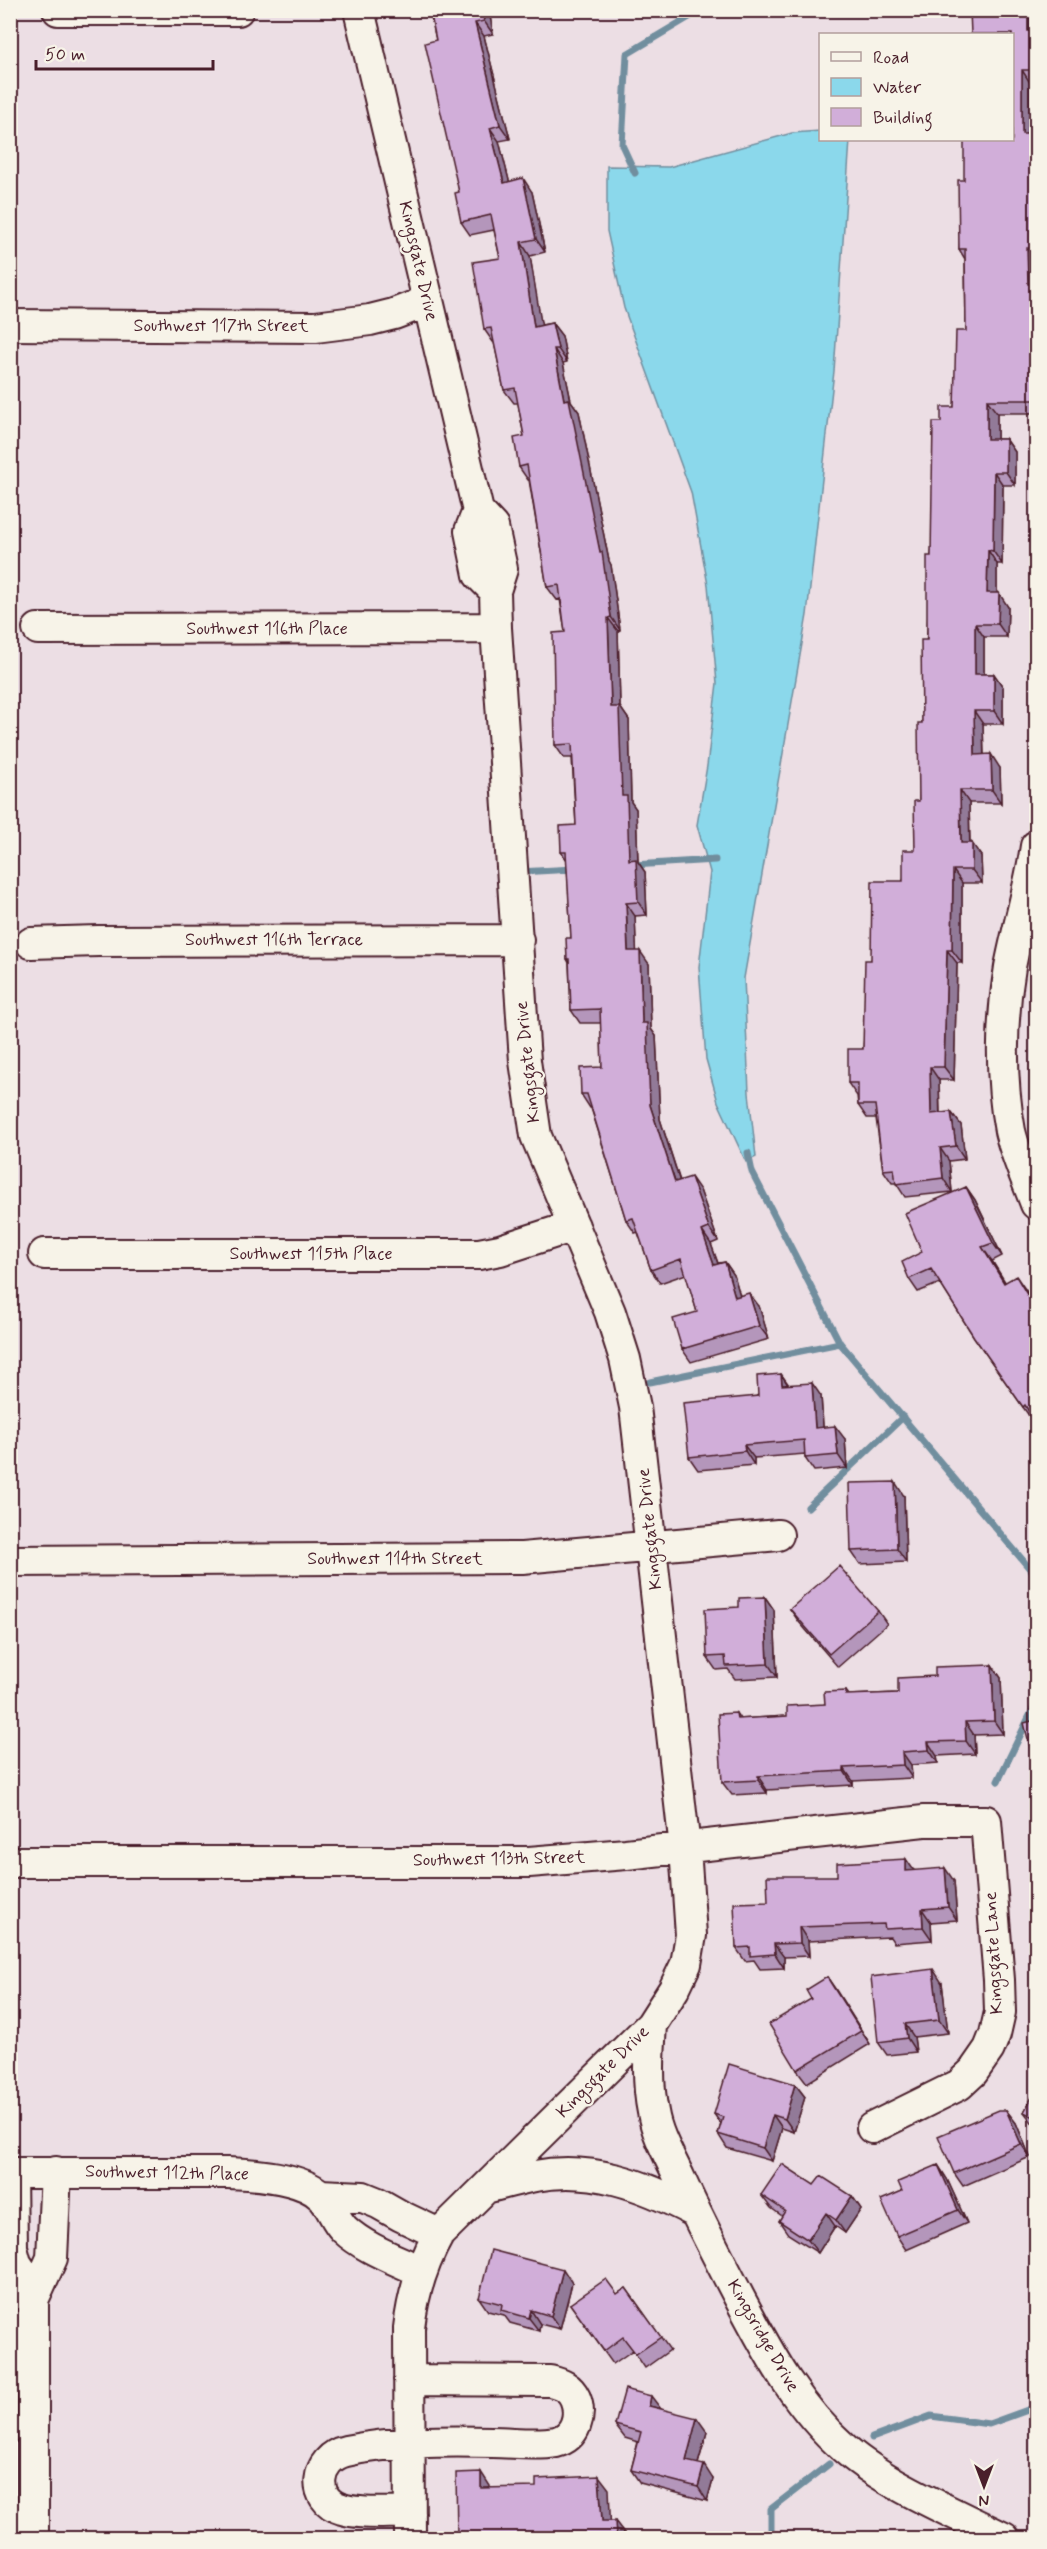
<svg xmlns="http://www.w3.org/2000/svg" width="1047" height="2549" viewBox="0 0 1047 2549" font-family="Mynerve,sans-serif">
  <rect width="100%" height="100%" fill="#ecdee4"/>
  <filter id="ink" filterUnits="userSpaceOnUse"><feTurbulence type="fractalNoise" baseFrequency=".0167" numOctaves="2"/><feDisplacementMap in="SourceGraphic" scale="12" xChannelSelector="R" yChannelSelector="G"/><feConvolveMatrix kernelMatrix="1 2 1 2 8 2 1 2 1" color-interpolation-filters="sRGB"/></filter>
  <g filter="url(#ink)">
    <path fill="#8bd8eb" stroke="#718e9e" stroke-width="1.5" d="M820,131v9h30l-16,231 -27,244 -63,363 5,115 7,64 -10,5 -28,-60 -12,-43 -7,-92 11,-95 -13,-47 10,-59 10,-83 -9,-98 -17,-93 -67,-184 -17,-77v-65l62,1 123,-34z"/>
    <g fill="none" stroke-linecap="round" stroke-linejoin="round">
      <path stroke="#718e9e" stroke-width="7" d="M635,173l-13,-28 5,-91 74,-44
        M633,865l82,-5
        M519,872l55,-3
        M748,1153l4,19 88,171 196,233
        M650,1382l190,-39
        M808,1507l95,-90
        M998,1781l38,-78
        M872,2438l59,-22 58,8 47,-17
        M771,2538v-29l58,-45"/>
      <g stroke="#4a1f2b" stroke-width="34">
        <path id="minor" d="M58,10h180
          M359,10l119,501 15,16 9,42 -7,22 1,37 29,433 11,75 74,176 15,47 10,48 50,441 6,87 -5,29 -12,25 -23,36 -212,209c-17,30 -26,59 -30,94l1,210
          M10,325l305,2 55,-7 24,-6 34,-13
          M478,511l-8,20 9,44 16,16
          M38,629l458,-1
          M1036,846c-6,41 -18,80 -26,121 -9,53 -10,112 0,164 6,25 17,49 26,73
          M31,943l67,-2 420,-1
          M44,1254h435l21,-4 74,-24
          M10,1561l512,-3 256,-23
          M10,1862h519l97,-8 298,-33h62l13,159 1,32 -5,22 -6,15 -16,23 -14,13 -87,43
          M651,2025c-2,29 -4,58 2,87 4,24 17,45 27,67 19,42 40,82 61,122 29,55 57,107 104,148 40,35 111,65 159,89
          M10,2173h218c26,1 72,4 92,22 11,9 14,24 24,34 20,19 51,30 76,42
          M11,2173l1,75 4,15 6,9 11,28
          M486,2188c16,-4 32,-9 49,-12 56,-11 109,9 158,35
          M320,2195l43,2 15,6 23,13 38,18
          M409,2380l141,1c12,3 20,6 25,17 7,17 1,39 -19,44 -20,4 -44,0 -64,0 -48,-1 -99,-1 -146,9 -31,7 -36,49 -4,58 19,6 48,3 68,4
          M33,2538v-238l19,-42 4,-86"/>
      </g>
      <use href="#minor" stroke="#f7f3e8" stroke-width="30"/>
    </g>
    <path fill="#b496bb" stroke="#4a1f2b" stroke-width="1.5" d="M415,10h74l4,24 -9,2 26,103 -11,2 10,40 23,11 13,60 -15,4 11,69 11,-2 10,13 5,26 -4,1 8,38 8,11 30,149 2,4 9,65 -2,1 2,76 9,13 2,82 5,7 2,53 7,10 2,43 -12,1 1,35 13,13 2,65 5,7 4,83 20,62 20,9 18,51 -7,3 7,19 7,-1 9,13 6,21 19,10 10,33 -78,23 -9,-13 15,-37 -11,-38 -26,9 -9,-13 -13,-38 -3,1 -9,-13 -35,-112h-1l-9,-14 21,-27 -1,-44h-21l-9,-13 -2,-47 -2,-4 4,-21 -4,-78 -6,-8 15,-27 -4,-67h-8l-9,-13 10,-113 -5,-33 -3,1 -10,-13 -18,-107h-1l-9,-13 5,-31 -6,-33h-4l-10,-13 -10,-48h-1l-9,-13 16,-71 -6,-28 -24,5 -9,-13 -2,-30 -23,-152 -6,-28 -12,2z
      M1036,10v74h-5v50h5v279h-39v26h9l9,13v33h-12l-1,79h-5v29l11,14 -1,30h-23v37h10l9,13v37h-20l1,31 16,13 1,35h-32l1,40 11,13 1,27h-20v80h-5l-3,117h-15l1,33 11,-1 10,13 4,34 -16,2 3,31 -47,5 -9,-14h-4l-9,-13 -7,-52h-9l-9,-13 -1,-9 -9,-13 15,-34 8,-89 44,-110 4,-49 3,-78 9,-167 10,-134 13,-15 12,-76 -1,-72 -6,-10 5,-69 48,-40v-106z
      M966,1187l9,13 27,56 -10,5 13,22 20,6 11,19v115l-2,-4 -2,1 -58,-83 -34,-54 -22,9 -9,-13 13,-27z
      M781,1374l8,11 32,11 2,31 22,12 2,29 -33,3 -9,-13v-4l-51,4v7l-56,5 -9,-13z
      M904,1496l2,66 -46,2 -9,-13z
      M765,1597l9,13 3,67 -42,2 -7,-10 -12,1 -9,-13 32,-50z
      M790,1609l88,2 9,13 -49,43 -39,-45z
      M992,1665l9,13 2,56 -29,1 1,19 -38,2 1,7 -27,2 1,13 -59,3v4l-86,5v3l-35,2 -10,-13 14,-69 4,6 47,-3 38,-12 21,-13 3,4 49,-2 37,-17z
      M913,1870l41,11 3,39 -26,2 1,18 -38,3 -4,-6 -82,4 1,15 -25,1v11l-24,1 -6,-9 -9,1 -9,-13 32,-46 69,-26z
      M827,1977l43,67 -63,39 -10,-13 14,-71z
      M942,1983l6,50 -34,4 2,15 -29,3 -9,-13z
      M795,2084l10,13 -11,35 -12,-4 -10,33 -45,-13 -9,-14 3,-10 -7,-10z
      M1036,2090v36l-2,-1 -10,-13z
      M1006,2110l10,13 14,34 -67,29 -9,-13z
      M938,2165l9,14 20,44 -61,27 -9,-14 5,-45z
      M814,2185l38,11 9,13 -16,24 -10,-7 -17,27 -30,-19 -9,-13 3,-5 -11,-8 -10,-13z
      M572,2283l-12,46 -20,-5 -1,7 -29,-8 -6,-8 -16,-4 -9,-13z
      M626,2288l44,62 -25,18 -12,-18 -20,14 -43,-60 47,-10z
      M661,2409l46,23 -9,32 15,15 -6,22 -67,-18 -9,-13 7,-28 -13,-4 -10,-13z"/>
    <path fill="#927a98" stroke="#4a1f2b" stroke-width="1.5" d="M482,10h7l4,24 -9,-13z
      M1028,10h8v33l-8,-12z
      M475,23l9,13 26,103 -10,-14z
      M1022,70l9,14v63l-9,-13z
      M490,128l9,13 14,55 -9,-13z
      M1034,171l2,3v42l-1,-3z
      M523,178l9,14 13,60 -9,-13z
      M521,242l9,14 14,84 -10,-13z
      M1027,248l9,13v36l-8,-13z
      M552,323l10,13 5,26 -9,-13z
      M1030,323l6,10v42l-6,-10z
      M554,349l9,14 8,38 8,11 30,149 2,4 9,65 -9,-13 -11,-65 -36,-152z
      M987,400l10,13v39l-10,-13z
      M1006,439l9,13v33l-9,-13z
      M994,472l9,13 -1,79 -9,-13z
      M988,550l9,14v43l-10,-14z
      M999,593l9,14 -1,30 -9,-13z
      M608,618l10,13 2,76 9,13 2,82 5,7 2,53 7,10 2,43 -9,-13 -9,-42 -18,-153z
      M975,624l9,13v51l-9,-14z
      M994,674l9,13v37l-9,-13z
      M974,711l9,13 1,44 -9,-13z
      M991,754l9,14 1,35 -9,-13z
      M960,790l9,13 1,53 -9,-13z
      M972,843l9,13 1,27 -10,-13z
      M953,870l9,13v80l-10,-13z
      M626,903l9,13 2,48 -9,-13z
      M947,950l10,13 -3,117 -10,-13z
      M640,951l9,13 2,65 5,7 4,83 24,76 -9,-13 -25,-77 -8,-82z
      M930,1067l9,13 1,47 -9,-13z
      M951,1112l10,13 4,34 -9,-13z
      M940,1148l9,13 3,31 -9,-14z
      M691,1177l9,13 18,51 -9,-13z
      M966,1187l9,13 27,56 -9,-13z
      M702,1231l9,13 12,34 -9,-13z
      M982,1247l10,14 22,35 -10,-13z
      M725,1262l9,13 10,35 -9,-13z
      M1016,1276l9,13 11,19v1z
      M749,1293l10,13 10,33 -10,-13z
      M781,1374l9,14 -8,-3z
      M812,1383l9,13 3,45 -9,-13z
      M835,1426l10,13 2,29 -9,-13z
      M744,1445l10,13v7l-9,-14z
      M895,1482l9,14 2,66 -9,-13z
      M765,1597l9,13 3,67 -9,-13z
      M992,1665l9,13 2,56 -9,-13z
      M965,1722l9,13 1,19 -9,-13z
      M928,1742l9,14 1,7 -9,-13z
      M902,1752l9,13 1,13 -9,-13z
      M844,1768l9,13v4l-9,-14z
      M758,1776l9,14v3l-9,-13z
      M906,1859l9,13 -9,-1z
      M945,1868l9,13 3,39 -9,-13z
      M922,1909l9,13 1,18 -9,-13z
      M799,1927l9,14 1,15 -9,-13z
      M774,1944l10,13v11l-9,-14z
      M933,1969l9,14 6,50 -9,-13z
      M827,1977l9,13 34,54 -9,-13z
      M905,2024l9,13 2,15 -9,-14z
      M795,2084l10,13 -11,35 -9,-13z
      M1006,2110l10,13 14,34 -9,-13z
      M773,2115l9,13 -10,33 -9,-13z
      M938,2165l9,14 20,44 -9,-13z
      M852,2196l9,13 -16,24 -9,-13z
      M826,2213l9,13 -17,27 -10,-13z
      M563,2269l9,14 -12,46 -9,-13z
      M531,2310l9,14 -1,7 -10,-13z
      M651,2396l10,13 -12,-3z
      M697,2418l10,14 -12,42 -9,-13z
      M704,2465l9,14 -6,22 -9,-14z
      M481,2472l9,14v15l-9,-13z
      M599,2476l10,13 2,46 -9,-14z
      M615,2521l10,13v4h-9z"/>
    <path fill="#d1aed9" stroke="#4a1f2b" stroke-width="1.5" d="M430,10h52l2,11 -9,2 25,102 -10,3 14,55 19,-5 13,61 -15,3 13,85 18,-4 6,26h-4l10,51 5,-1 31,153h2l9,65 -3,1 3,89h8l3,89h5l2,64 7,-1 2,43 -12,1 2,48h12l2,72h5l3,82 25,77 16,-5 18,51 -7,3 12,34 11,-3 10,35 14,-4 10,33 -77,23 -9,-30 24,-7 -16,-53 -30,11 -18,-52 -7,2 -39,-126h-6l-1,-26 22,-1 -2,-58 -29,1 -2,-51h-2l-1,-21h5l-5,-86h-5l-1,-26 16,-1 -4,-81 -17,1 -2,-112 12,-1 -6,-47 -12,2 -20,-122 -8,2 -5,-29 10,-2 -9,-48 -11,2 -13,-62 -7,1 -11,-67 27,-4 -9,-43 -30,7 -6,-29 4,-1 -34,-149 11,-3z
      M970,10h58v21h8v39h-14v64h14v37h-2l1,42h1v35h-9l1,36h8v39h-6v42h6v35h-49v39h19v33h-12l-1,79 -5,-1 -1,43h12l-1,31h-23v50h19v37h-20l1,44 16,-1 1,36h-32l1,53h11v27h-19l-1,80h-5l-3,117h-14l1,47 20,-2 5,34 -16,2 3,30 -47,6 -2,-15 -11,1 -8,-65h-17v-22h-10v-34h15l2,-89h6l1,-79h31v-31h12l-1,-49h5l-1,-78h4l-1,-83h6v-84h4l2,-134h8v-15h13l2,-76h10l-1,-82h-6l-1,-69h6v-40h48v-106h-41z
      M966,1187l27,56 -11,4 22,36 12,-7 19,32 -3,2 4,6v107l-11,-18 -2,2 -49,-70 -43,-68 -22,10 -7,-17 20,-10 -17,-39z
      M781,1374l1,11 30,-2 3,45 20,-2 3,29 -33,3 -1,-18 -60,5 1,6 -56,6 -6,-54 75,-7 -1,-20z
      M895,1482l2,67 -46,2 -2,-68z
      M839,1566l39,45 -49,43 -39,-45z
      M765,1597l3,67 -42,2 -1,-10 -18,1 -2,-48 34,-2v-9z
      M992,1665l2,56 -29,1 1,19 -38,1 1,8 -27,2 1,13 -59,3v3l-86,5v4l-36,2 -4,-68 18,-1 1,6 50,-3v-10l38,-2 -1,-12 22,-1v4l52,-2v-15l37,-2v-9z
      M1036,1720v51l-12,-48z
      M906,1859v12l39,-3 3,39 -26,2 1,18 -38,2 -1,-5 -85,3 1,16 -26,1 1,10 -25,2v-9l-14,1 -2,-45 34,-1 -1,-26h70v-13z
      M933,1969l6,51 -34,4 2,14 -29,4 -7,-65z
      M827,1977l34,54 -64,39 -28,-46 42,-25 -5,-9z
      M729,2064l66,20 -10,35 -12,-4 -10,33 -45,-14 5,-17 -9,-3z
      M1036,2090v28l-12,-6z
      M999,2110h7l15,34 -67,29 -16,-37z
      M782,2164l32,21 7,-9 31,20 -16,24 -10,-7 -18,27 -29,-19 6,-10 -24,-16z
      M938,2165l20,45 -61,26 -16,-36 21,-9 -4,-9z
      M491,2250l72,19 -12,47 -20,-6 -2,8 -28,-8 1,-6 -23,-6z
      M606,2279l11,15 9,-6 35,49 -25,17 -13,-17 -19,14 -34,-47z
      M625,2389l26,7 -2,10 48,12 -11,43 18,4 -6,22 -67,-17 10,-38 -26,-7z
      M481,2472v16l55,-1v-8l63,-3 3,45h13l1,17h-159l-1,-65z"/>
  </g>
  <g text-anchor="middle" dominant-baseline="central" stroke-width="4.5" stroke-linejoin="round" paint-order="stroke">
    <g font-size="18" fill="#4a1f2b" stroke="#f7f3e8">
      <text transform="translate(418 261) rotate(77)">Kingsgate Drive</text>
      <text x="221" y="326">Southwest 117th Street</text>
      <text x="267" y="629">Southwest 116th Place</text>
      <text x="274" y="940">Southwest 116th Terrace</text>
      <text transform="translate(528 1062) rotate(-96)">Kingsgate Drive</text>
      <text x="311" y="1254">Southwest 115th Place</text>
      <text transform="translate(650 1529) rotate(-96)">Kingsgate Drive</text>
      <text x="395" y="1559">Southwest 114th Street</text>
      <text transform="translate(499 1859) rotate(-1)">Southwest 113th Street</text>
      <text transform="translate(994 1953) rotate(-93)">Kingsgate Lane</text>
      <text transform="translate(603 2072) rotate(-45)">Kingsgate Drive</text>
      <text transform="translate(167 2173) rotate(1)">Southwest 112th Place</text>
      <text transform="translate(763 2336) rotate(60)">Kingsridge Drive</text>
    </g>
  </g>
  <rect width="1047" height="2549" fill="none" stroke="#f7f3e8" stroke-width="36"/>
  <rect x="18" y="18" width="1011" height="2513" fill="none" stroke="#4a1f2b" stroke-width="2" filter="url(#ink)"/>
  <rect x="819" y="33" width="195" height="108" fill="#f7f3e8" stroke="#b29e9c" stroke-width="1.5"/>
  <rect x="831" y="52" width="30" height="9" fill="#f7f3e8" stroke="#b29e9c" stroke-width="1.5"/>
  <text x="873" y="63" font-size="18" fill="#4a1f2b">Road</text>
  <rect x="831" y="78" width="30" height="18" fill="#8bd8eb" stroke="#b29e9c" stroke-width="1.5"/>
  <text x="873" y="93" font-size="18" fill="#4a1f2b">Water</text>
  <rect x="831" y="108" width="30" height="18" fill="#d1aed9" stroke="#b29e9c" stroke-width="1.5"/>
  <text x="873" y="123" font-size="18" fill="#4a1f2b">Building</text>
  <g transform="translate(984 2486) rotate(180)" stroke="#f7f3e8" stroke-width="4.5" paint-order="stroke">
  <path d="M0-4.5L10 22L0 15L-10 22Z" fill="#4a1f2b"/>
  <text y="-9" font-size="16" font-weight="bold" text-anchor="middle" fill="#4a1f2b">N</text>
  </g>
  <path d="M36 60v9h177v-9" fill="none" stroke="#4a1f2b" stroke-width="3"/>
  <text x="45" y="60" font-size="18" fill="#4a1f2b" stroke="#f7f3e8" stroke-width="4.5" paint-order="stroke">50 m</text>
</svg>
